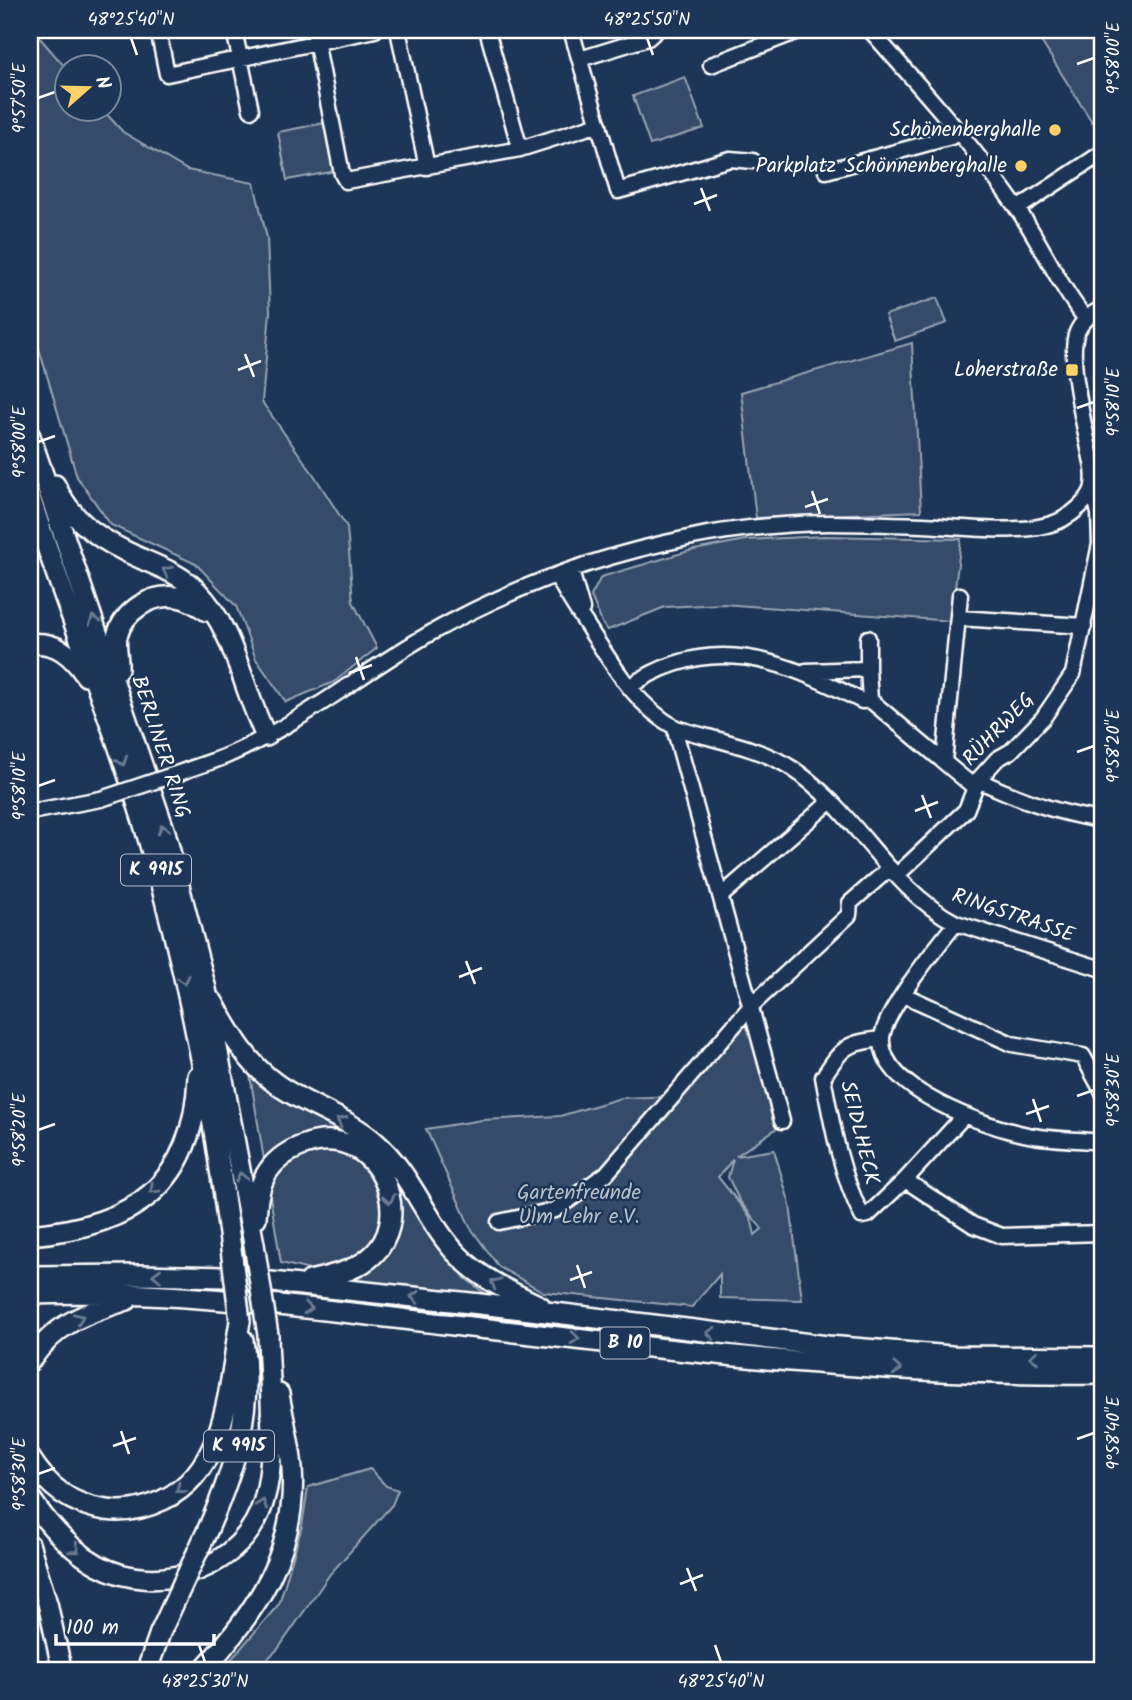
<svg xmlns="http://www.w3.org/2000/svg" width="1132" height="1700" viewBox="0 0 1132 1700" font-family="Kalam,sans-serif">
  <rect width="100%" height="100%" fill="#1d3557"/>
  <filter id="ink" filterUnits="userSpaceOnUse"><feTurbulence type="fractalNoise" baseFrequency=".0143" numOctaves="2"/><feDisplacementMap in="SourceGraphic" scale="14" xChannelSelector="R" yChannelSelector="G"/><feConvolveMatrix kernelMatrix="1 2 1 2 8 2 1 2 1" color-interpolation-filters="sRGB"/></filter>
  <g filter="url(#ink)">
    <path fill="#364b69" stroke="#9aa5b4" stroke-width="2" fill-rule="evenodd" d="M30,30h3l33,38v40l36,1 21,23 64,38 67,13 13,55 3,74 -8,90 52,73 33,52 6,75 24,46 -43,34 -48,20 -30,-43 -20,-53 -40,-42 -85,-39 -34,-48 -47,-159z
      M1034,30h68v85l-10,7z
      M685,77l19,51 -54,17 -17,-49z
      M325,123l11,48 -49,9 -9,-48z
      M937,298l10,25 -52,18 -10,-26z
      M912,343l9,168 -165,7 -15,-126z
      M824,536l137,3 -10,82 -228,-17 -58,3 -57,23 -5,-5 -12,-29 10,-19 88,-26 56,-11z
      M748,1016l29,112 -41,28 38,-6 16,55 12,95 -82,-2v-24l-28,33 -148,-15 -45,-25 -29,-40 -44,-98 56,-9 78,-4 61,-18 61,-2zM733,1159l-5,18 11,23 23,29 -7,6 -4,-17 -33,-41z
      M250,1075l22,16 91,49 39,46 63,92 23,18 -134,-15 -73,-18z
      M370,1469l16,17 12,4 -6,15 -62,69 -52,75 -23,21h-33l57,-66 23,-78 6,-39z"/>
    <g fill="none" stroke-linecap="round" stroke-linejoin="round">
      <g stroke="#fff" stroke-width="19">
        <path id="minor" d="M158,30l9,44 208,-44
          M234,30l17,80
          M314,30l28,144 4,7 174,-32 79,-25
          M398,30l29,137
          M487,30l33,119
          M571,30l47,161 112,-32 23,2
          M870,30c50,57 102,114 146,177 26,36 42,78 70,112
          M580,59l68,-21 9,-8
          M711,65l90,-35
          M826,171l125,-34 6,-6
          M1017,209l85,-56
          M571,571l11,38
          M557,576c9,18 20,34 31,51 24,37 48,79 88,101 38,12 84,19 117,41 63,42 95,119 163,154l146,46
          M960,595l-16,167 30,25
          M958,618l126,8
          M868,638v31
          M806,671l62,-2 2,31
          M629,687c81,-56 154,-27 233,14l8,-1 74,62
          M676,728v7l106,386
          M182,772c15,-6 30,-10 44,-16 73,-31 135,-83 203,-122 79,-45 169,-78 259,-96 46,-10 94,-14 141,-15 31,0 63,1 94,2 38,2 108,12 140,-6 11,-6 24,-17 29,-29 4,-13 0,-28 -3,-41 -5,-26 -22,-93 -12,-117 5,-11 15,-19 25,-23
          M978,780c40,19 80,34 124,40
          M30,812l71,-13
          M897,875l69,-65 12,-30 19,-21 14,-8 32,-33 30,-44 27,-130 -1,-30 -2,-9 -7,-11
          M721,896l110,-95
          M956,923c-18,22 -72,89 -74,115 -3,52 105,89 146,97 24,5 50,4 74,7
          M904,995l108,49 71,12 19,35
          M882,1039c-37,4 -39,8 -59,38 9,47 17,95 39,139l6,-1 37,-35 68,45 29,11 100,-3
          M905,1180l58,-63
          M499,1222l56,-12 51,-36 144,-167 99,-92 1,-12 40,-35"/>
      </g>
      <g stroke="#fff" stroke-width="23">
        <path id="major" d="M30,1545l18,60 14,65"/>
      </g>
      <g stroke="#fff" stroke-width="24">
        <path id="highway" d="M30,436l135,396 41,157 48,255
          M55,485c17,38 50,58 87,74 20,9 40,16 55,32 38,38 45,98 69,145
          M30,497c37,114 84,226 118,341 39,134 66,272 83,411
          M30,644c26,-3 42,11 56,32
          M118,669c1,-10 -3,-22 -1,-33 7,-25 34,-43 60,-39 11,1 21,8 30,14
          M213,1002c17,30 33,60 62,81 31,23 72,34 101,60 36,31 50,79 82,112 23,24 53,37 82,51
          M256,1218c1,-14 2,-28 9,-42 15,-27 55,-43 84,-31 41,17 57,77 25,109 -17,17 -41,21 -64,27
          M30,1235c103,-9 164,-49 168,-159
          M30,1276l110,-1 85,2 255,27 348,42 124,10 150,1
          M30,1294c139,-5 277,14 415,30 218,25 437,53 657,50
          M30,1361c26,-38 54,-47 97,-61
          M30,1458c18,29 41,47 76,52 19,3 40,-2 57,-10 65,-31 66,-117 77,-179
          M30,1498c18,27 39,51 68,67 60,33 147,4 166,-65 14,-49 5,-114 4,-165
          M208,1529c27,-62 46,-121 35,-189
          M147,1670l13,-37
          M203,1670c53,-58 95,-119 89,-202 -2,-25 -9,-50 -13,-74"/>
      </g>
      <use href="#minor" stroke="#1d3557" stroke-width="14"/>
      <use href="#major" stroke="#1d3557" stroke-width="18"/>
      <use href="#highway" stroke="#1d3557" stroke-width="19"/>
      <g stroke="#fff" stroke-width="19" stroke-linecap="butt">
        <path id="minor-bridge" d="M101,799l81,-27"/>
      </g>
      <g stroke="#fff" stroke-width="24" stroke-linecap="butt">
        <path id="highway-bridge" d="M254,1244l14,91
          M231,1249l9,72
          M160,1633l48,-104"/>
      </g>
      <use href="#minor-bridge" stroke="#1d3557" stroke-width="14"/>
      <use href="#highway-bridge" stroke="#1d3557" stroke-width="19"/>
    </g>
    <defs><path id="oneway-chevron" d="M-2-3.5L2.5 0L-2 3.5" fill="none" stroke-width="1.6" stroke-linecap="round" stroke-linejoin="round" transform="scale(1.75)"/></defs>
    <g stroke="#6c7c92">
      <use href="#oneway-chevron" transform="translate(167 571) rotate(-154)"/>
      <use href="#oneway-chevron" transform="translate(94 620) rotate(-109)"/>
      <use href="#oneway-chevron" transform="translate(122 761) rotate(71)"/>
      <use href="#oneway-chevron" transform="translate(163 829) rotate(-107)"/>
      <use href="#oneway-chevron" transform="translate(184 980) rotate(77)"/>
      <use href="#oneway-chevron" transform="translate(341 1121) rotate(-151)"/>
      <use href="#oneway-chevron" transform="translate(241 1177) rotate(-102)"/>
      <use href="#oneway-chevron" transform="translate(154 1189) rotate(136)"/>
      <use href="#oneway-chevron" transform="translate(389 1199) rotate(80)"/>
      <use href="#oneway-chevron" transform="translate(157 1275) rotate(-178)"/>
      <use href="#oneway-chevron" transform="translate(495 1283) rotate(-149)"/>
      <use href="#oneway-chevron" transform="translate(415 1297) rotate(-174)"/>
      <use href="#oneway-chevron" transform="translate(308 1308) rotate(7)"/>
      <use href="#oneway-chevron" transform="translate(79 1318) rotate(-25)"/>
      <use href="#oneway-chevron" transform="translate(711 1333) rotate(-173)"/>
      <use href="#oneway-chevron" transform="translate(575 1338) rotate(6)"/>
      <use href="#oneway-chevron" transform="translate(1034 1357) rotate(-180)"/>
      <use href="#oneway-chevron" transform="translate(897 1369) rotate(3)"/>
      <use href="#oneway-chevron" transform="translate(180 1489) rotate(142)"/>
      <use href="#oneway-chevron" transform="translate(262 1504) rotate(-71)"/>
      <use href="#oneway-chevron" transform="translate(75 1549) rotate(39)"/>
    </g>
  </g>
  <path fill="none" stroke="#fff" stroke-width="2.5" d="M131,38l6,17M647,38l6,17M1077,64l17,-6M38,98l17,-6M701,188l9,23M694,204l23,-9M245,354l9,23M238,370l23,-9M1077,408l17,-6M38,442l17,-6M812,491l8,23M805,507l23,-8M356,657l8,23M349,673l23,-8M1077,752l17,-6M38,786l17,-6M922,795l9,23M915,811l23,-9M466,961l9,23M459,977l23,-9M1077,1096l17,-6M1033,1099l8,23M1026,1114l23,-8M38,1130l17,-6M577,1265l8,23M570,1280l22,-8M121,1431l8,23M1077,1439l17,-6M113,1446l23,-8M38,1474l17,-6M687,1568l9,23M680,1584l23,-9M199,1645l6,17M715,1645l6,17"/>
  <g fill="#ffd166" stroke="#1d3557" stroke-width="2.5">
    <circle cx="1055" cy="130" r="7"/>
    <circle cx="1021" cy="166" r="7"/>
    <rect x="1065" y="363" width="14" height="14" rx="3.5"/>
  </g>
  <g text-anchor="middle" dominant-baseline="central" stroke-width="5" stroke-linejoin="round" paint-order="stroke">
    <g fill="#1d3557" stroke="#bbc2cd" stroke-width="2">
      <rect x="121" y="854.5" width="70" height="31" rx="5"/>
      <rect x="600.5" y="1327.5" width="49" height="31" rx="5"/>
      <rect x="204" y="1430.5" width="70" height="31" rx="5"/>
    </g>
    <g font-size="19" font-weight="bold" fill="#fff">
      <text x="156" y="870">K 9915</text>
      <text x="625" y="1343">B 10</text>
      <text x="239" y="1446">K 9915</text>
    </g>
    <g font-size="21" fill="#fff" stroke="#1d3557" text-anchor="end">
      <text x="1041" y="130">Schönenberghalle</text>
      <text x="1007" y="166">Parkplatz Schönnenberghalle</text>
      <text x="1058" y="370">Loherstraße</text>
    </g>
    <g font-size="21" fill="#fff" stroke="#1d3557">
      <text transform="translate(999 730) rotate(-46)">RÜHRWEG</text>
      <text transform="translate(160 747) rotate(72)">BERLINER RING</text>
      <text transform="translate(1013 916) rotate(19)">RINGSTRASSE</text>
      <text transform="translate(859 1133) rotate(76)">SEIDLHECK</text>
    </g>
    <g font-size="21" fill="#b9c0ca" stroke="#1d3557">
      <text x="579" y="1193">Gartenfreunde<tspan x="579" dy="24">Ulm Lehr e.V.</tspan></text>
    </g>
  </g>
  <rect width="1132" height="1700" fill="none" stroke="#1d3557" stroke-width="77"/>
  <g transform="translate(88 88) rotate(70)"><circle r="33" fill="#1d3557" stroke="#77869a" stroke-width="2"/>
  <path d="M0-5L12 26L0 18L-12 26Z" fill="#ffd166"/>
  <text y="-10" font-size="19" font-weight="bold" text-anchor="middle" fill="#ffffff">N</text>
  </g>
  <path d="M56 1634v10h158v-10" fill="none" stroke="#ffffff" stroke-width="3.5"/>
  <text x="66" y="1634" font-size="21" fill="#ffffff" stroke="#1d3557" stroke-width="5" paint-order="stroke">100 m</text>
  <rect x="38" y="38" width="1056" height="1624" fill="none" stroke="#fff" stroke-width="2.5"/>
  <g font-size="18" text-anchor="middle" fill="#fff">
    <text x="131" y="25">48°25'40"N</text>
    <text x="647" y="25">48°25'50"N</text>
    <text transform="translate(1113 58) rotate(-90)" y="6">9°58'00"E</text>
    <text transform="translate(19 98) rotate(-90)" y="6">9°57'50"E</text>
    <text transform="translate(1113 402) rotate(-90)" y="6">9°58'10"E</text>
    <text transform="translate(19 442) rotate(-90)" y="6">9°58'00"E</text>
    <text transform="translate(1113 746) rotate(-90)" y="6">9°58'20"E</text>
    <text transform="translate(19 786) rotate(-90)" y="6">9°58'10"E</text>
    <text transform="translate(1113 1090) rotate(-90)" y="6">9°58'30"E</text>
    <text transform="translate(19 1130) rotate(-90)" y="6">9°58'20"E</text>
    <text transform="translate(1113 1433) rotate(-90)" y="6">9°58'40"E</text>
    <text transform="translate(19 1474) rotate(-90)" y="6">9°58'30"E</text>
    <text x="205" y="1687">48°25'30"N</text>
    <text x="721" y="1687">48°25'40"N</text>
  </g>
</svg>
